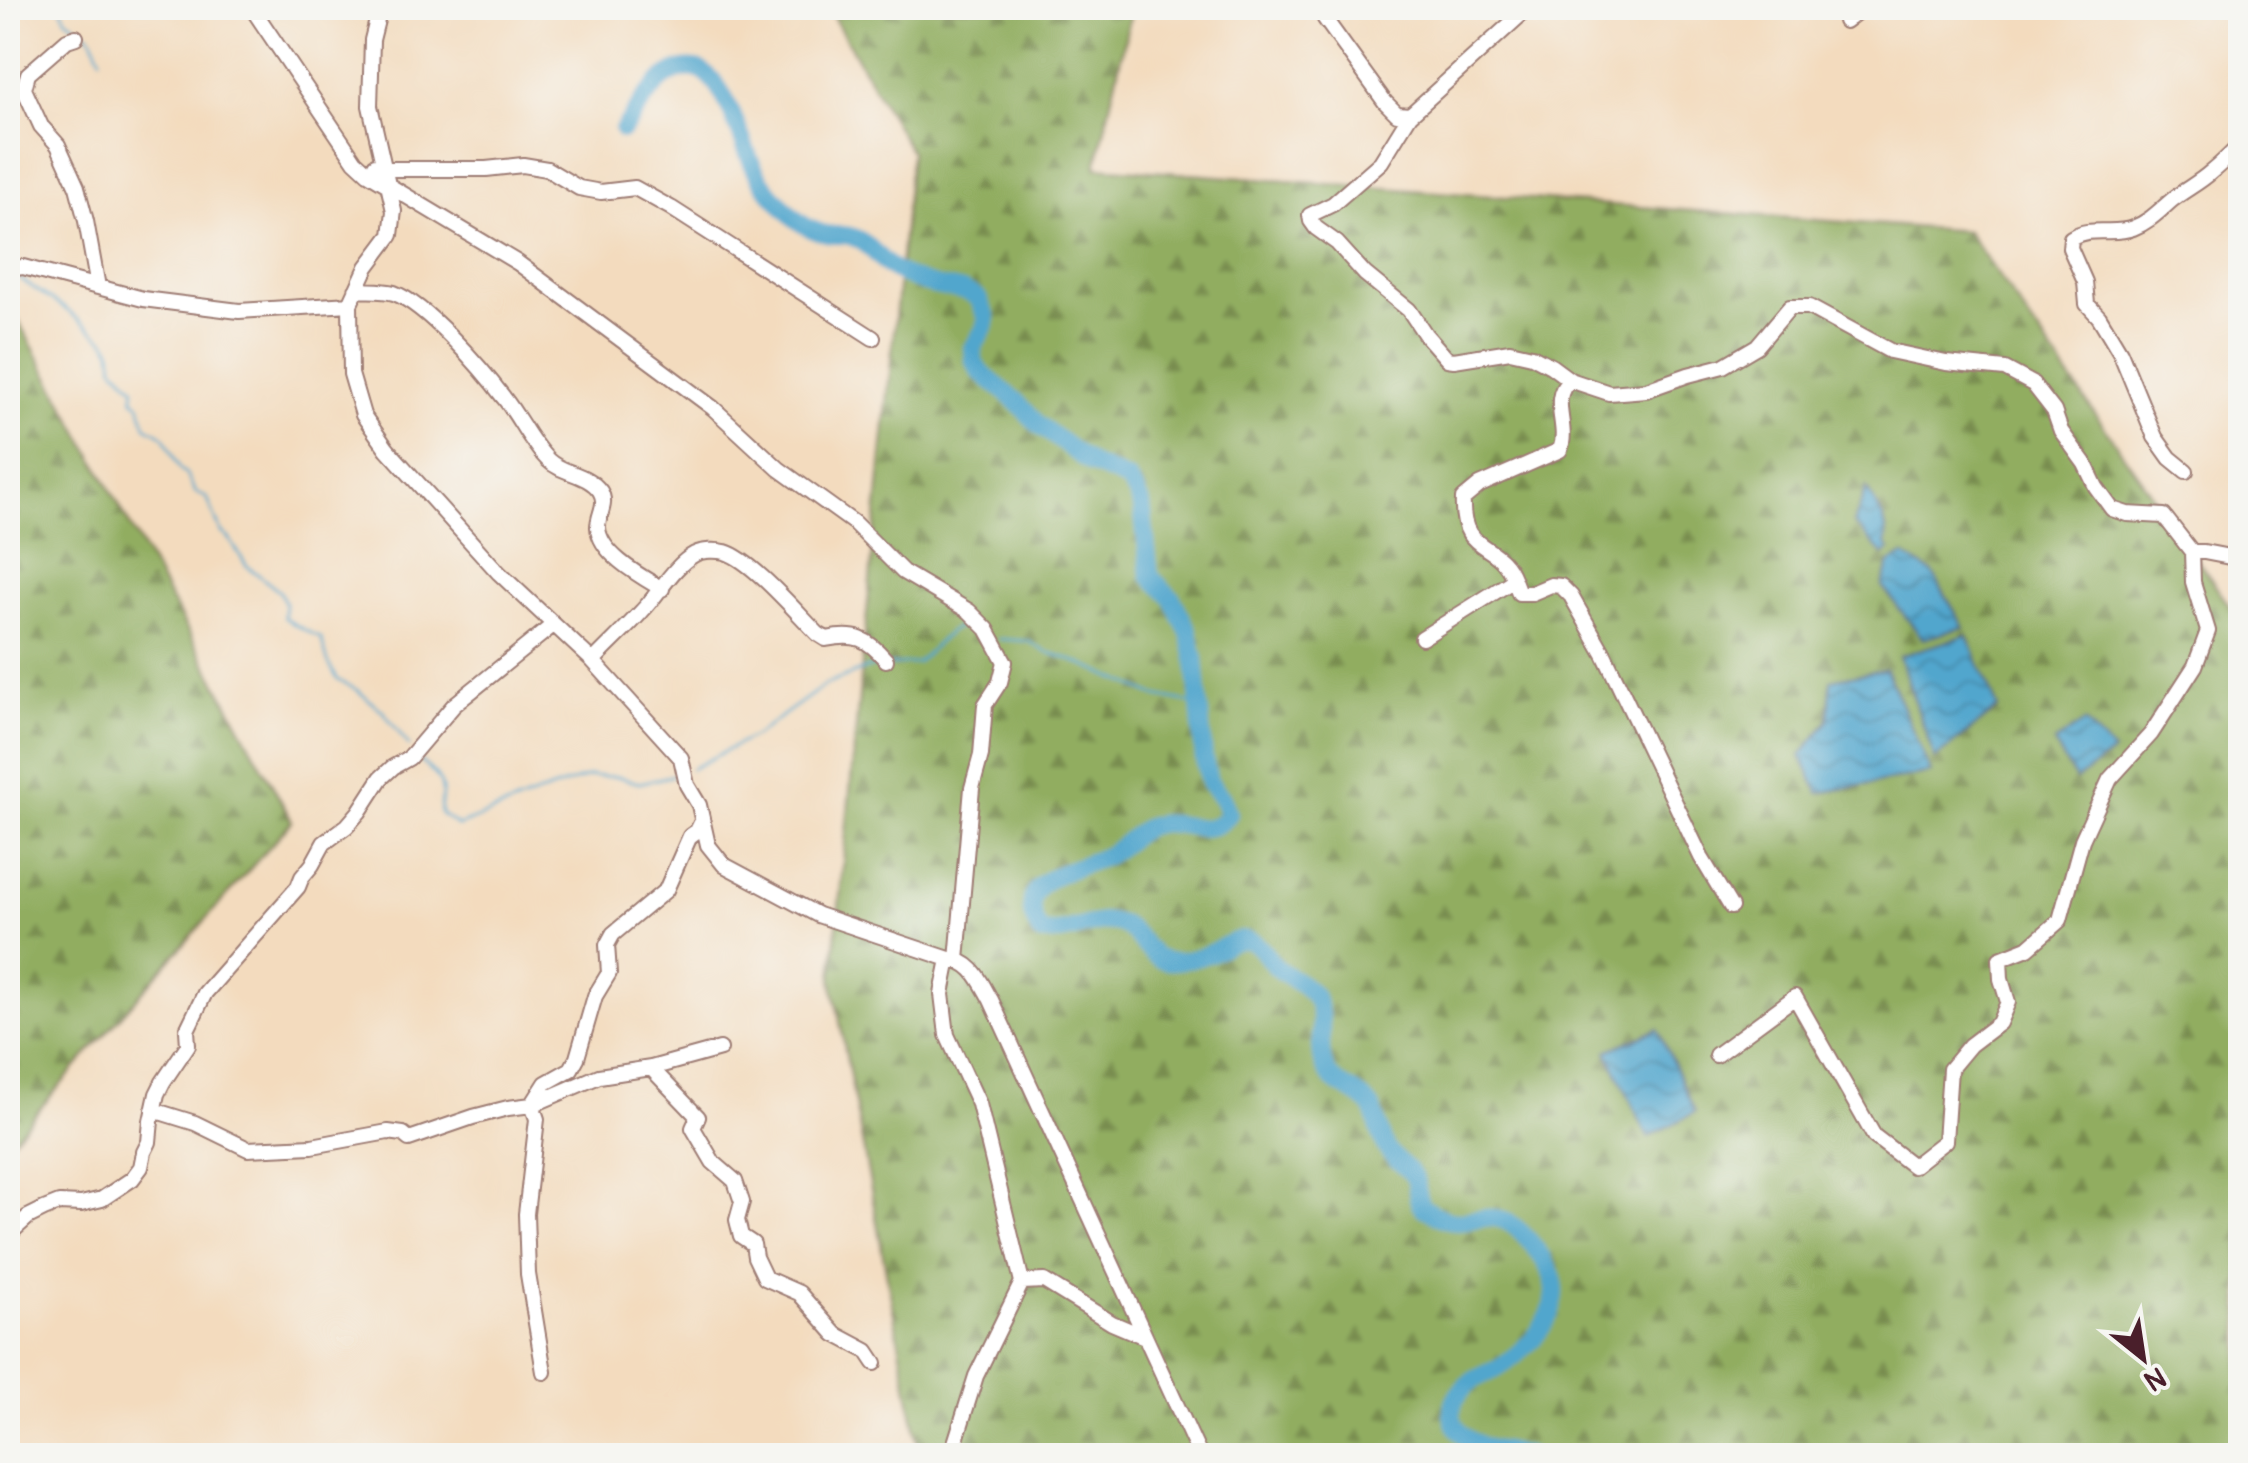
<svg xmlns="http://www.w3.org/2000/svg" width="2248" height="1463" viewBox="0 0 2248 1463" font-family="Pangolin,sans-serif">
  <defs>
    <pattern id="forest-firs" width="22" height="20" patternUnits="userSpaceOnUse" patternTransform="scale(2.5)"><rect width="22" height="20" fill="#91ad60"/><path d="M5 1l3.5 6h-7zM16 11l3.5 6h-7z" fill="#788c4f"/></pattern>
    <pattern id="water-waves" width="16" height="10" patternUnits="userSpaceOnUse" patternTransform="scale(2.5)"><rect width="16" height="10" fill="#51a6cd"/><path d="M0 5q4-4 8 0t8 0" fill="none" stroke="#4587a7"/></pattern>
  </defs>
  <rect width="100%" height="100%" fill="#f6f6f2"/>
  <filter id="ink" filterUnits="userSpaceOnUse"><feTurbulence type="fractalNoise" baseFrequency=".01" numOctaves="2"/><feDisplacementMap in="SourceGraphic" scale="20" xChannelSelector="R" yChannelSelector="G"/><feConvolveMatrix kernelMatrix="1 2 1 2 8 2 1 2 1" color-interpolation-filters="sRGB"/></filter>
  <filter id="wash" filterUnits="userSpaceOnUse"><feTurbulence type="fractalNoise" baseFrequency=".0048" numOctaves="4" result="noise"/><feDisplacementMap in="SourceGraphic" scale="40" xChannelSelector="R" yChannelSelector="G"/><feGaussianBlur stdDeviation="2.25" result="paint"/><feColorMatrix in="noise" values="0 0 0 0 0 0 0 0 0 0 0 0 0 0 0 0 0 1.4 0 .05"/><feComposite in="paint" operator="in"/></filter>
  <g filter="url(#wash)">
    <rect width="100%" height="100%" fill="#f3dbbe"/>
    <path fill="url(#forest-firs)" stroke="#6e6646" stroke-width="2.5" d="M828,8h304l-36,159 871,64 273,390v834h-1320l-88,-476 79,-827z
      M8,302l284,519 -284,324z"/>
    <path fill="url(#water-waves)" stroke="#4e627c" stroke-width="2.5" d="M1866,488c10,17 24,35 20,56l4,6 -6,5 -30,-31z
      M1904,555l28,17 32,55 -41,12 -41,-53 8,-23z
      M1967,635l31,73 -63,51 -36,-103z
      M1886,669l45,104 -112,20 -18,-37 28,-36 2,-40z
      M2085,722l28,30 -37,28 -22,-37z
      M1658,1029l37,83 -47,25 -41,-86z"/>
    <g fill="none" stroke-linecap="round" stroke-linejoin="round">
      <path stroke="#51a6cd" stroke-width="2.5" d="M61,8l5,10 25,18 10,22
        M8,276l9,1 47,31 43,34 5,9 2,16 21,21 -2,11 7,6 6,21 18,10 16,33 6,5 9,18 12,6 14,34 8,6 17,27 34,27 5,11 -1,14 11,8 26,13 7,24 10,18 19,10 26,21 26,35
        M999,639l29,2 18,11 18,5 93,39 32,7 10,6
        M416,757c9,10 24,17 26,32 1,9 -3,15 -1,25l17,12 93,-37 39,-13 29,1 20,6 40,-9
        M691,769l65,-34 69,-50 46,-18 46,-4 32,-31 16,-9 13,7"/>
      <path stroke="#51a6cd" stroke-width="18" d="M623,130c17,-23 38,-66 72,-61 30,4 47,77 60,101 6,12 14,22 23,31 14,17 28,29 49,33 8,2 16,0 23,2 19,5 28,23 42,33 11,7 30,14 43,17 17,4 27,2 43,12l9,20 -2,9 -12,21 1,13 6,11 35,28 24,25 52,39 37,16 8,12 6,14 8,70 22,22 17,34 6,27 9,100 5,23 13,16 7,16c-19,27 -49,5 -72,10 -22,4 -32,23 -51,32 -36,16 -97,22 -66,76 30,5 56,-17 81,-8 18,7 26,34 46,37 10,1 28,-3 38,-6 13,-4 27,-17 42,-15 13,2 19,17 27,25 11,12 33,18 41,33 12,22 0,53 12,74 11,18 36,19 46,38 6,13 7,30 16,42 7,9 21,16 26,27 4,10 0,21 8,29 2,1 12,6 13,7 24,13 36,0 59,3 22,2 44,33 54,51 20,37 -15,73 -43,94 -12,9 -28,12 -39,22 -24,22 -18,45 10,59 16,8 35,6 51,12"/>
    </g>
  </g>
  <g filter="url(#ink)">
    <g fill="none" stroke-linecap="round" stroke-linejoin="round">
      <g stroke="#9e7d74" stroke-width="18">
        <path id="minor" d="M252,8l103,153 13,12 150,90 195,145 66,61 75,54 49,49 66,39 18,18 18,33 -5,20 -15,23 -4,50 -9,33 -15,172
          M380,8l-8,32 -2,66 24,105 -3,24 -24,32 -17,37 1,70 12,41 24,34 112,124 94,88 88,97 6,27 12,20 9,40 16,20 94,50 131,44c24,2 31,22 42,41l209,456
          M1320,8l5,11 60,83 12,12 13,1 -29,47 -48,42 -23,11 1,6 5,7 21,15 28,31 44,36 16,24 22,25 7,1 56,-9 22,5 19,10 19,14 39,13 37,-3 42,-15 35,-9 34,-20 33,-39h19l81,44 56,12 59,6 28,15 21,27 7,20 24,33 11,23 16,22 15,5 37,2 28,36
          M1845,21l17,-13
          M76,37l-9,3 -39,34 -4,15 17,37 17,19 19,42 9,34 12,66
          M1410,115l118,-107
          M375,165l9,4h102l37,-4 24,4 32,19 22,4 34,-4 36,20 202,130
          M8,269l15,-2 120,32 96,12 111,-7
          M356,290c12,1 27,0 38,3 33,12 88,76 110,105 16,20 26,44 44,62 14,14 39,13 52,31 8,13 -2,23 -2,36 1,27 44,50 64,62
          M2186,471l-16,-13 -15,-21 -35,-85 -21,-35 -12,-13 -2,-22 -15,-34 1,-10c20,-13 41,-2 62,-10 16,-6 26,-17 39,-28 12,-10 27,-17 39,-28 10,-8 20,-18 29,-27
          M1514,580l5,13h13l19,-8 10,1 10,10 33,58 97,203 30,50
          M1422,638l92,-58c-15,-41 -54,-24 -51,-81l17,-14 80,-35c10,-24 -12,-51 10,-70
          M593,661c16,-17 33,-32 49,-50 17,-17 31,-45 53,-57 8,-4 21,-4 30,-2 27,8 72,61 93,82l8,5c30,-6 41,-1 60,21
          M949,959l-7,35 5,41 32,69 43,178 22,-1 68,42 33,14
          M1716,1055l79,-58 79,139 39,30 32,-25 5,-72 20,-24 29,-22 9,-21 -7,-23 -1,-20 28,-11 32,-28 22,-80 28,-61 41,-45 44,-68 13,-35 -15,-49 -1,-30h12l36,7
          M651,1068l47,49 -5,11 20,34 22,19 7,21 -5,18 4,16 12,8 2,13 10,21 34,15 36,41 32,17 8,12
          M153,1110l42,13 53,26 64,-3 76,-14 15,2 6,5 64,-22 35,-9 24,-3 14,-22 25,-14 6,-11 18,-62 14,-23 -2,-28 6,-11 53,-44 24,-54 7,-5 5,-10
          M8,1235l20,-18 16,-8 15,-6 22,1 21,-5 30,-20 9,-12 3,-15 5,-10 2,-21 6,-27 6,-12 25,-37 -1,-15 18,-37 93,-106 4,-10 10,-12 12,-22 23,-17 12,-14 22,-34 12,-11 16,-9 45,-53 99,-80
          M544,1372l-16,-98 -2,-60 11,-95 -5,-14 67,-29 52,-8 69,-19
          M956,1456l-1,-13 21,-67 46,-94"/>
      </g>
      <use href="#minor" stroke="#fff" stroke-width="14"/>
    </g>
  </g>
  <rect width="2248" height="1463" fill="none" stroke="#f6f6f2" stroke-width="40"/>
  <g transform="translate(2143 1358) rotate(150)" stroke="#f6f6f2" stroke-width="8" paint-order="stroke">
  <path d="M0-8L18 38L0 25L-18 38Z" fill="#4a1f2b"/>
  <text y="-15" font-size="28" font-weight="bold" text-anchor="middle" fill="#4a1f2b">N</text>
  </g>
</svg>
